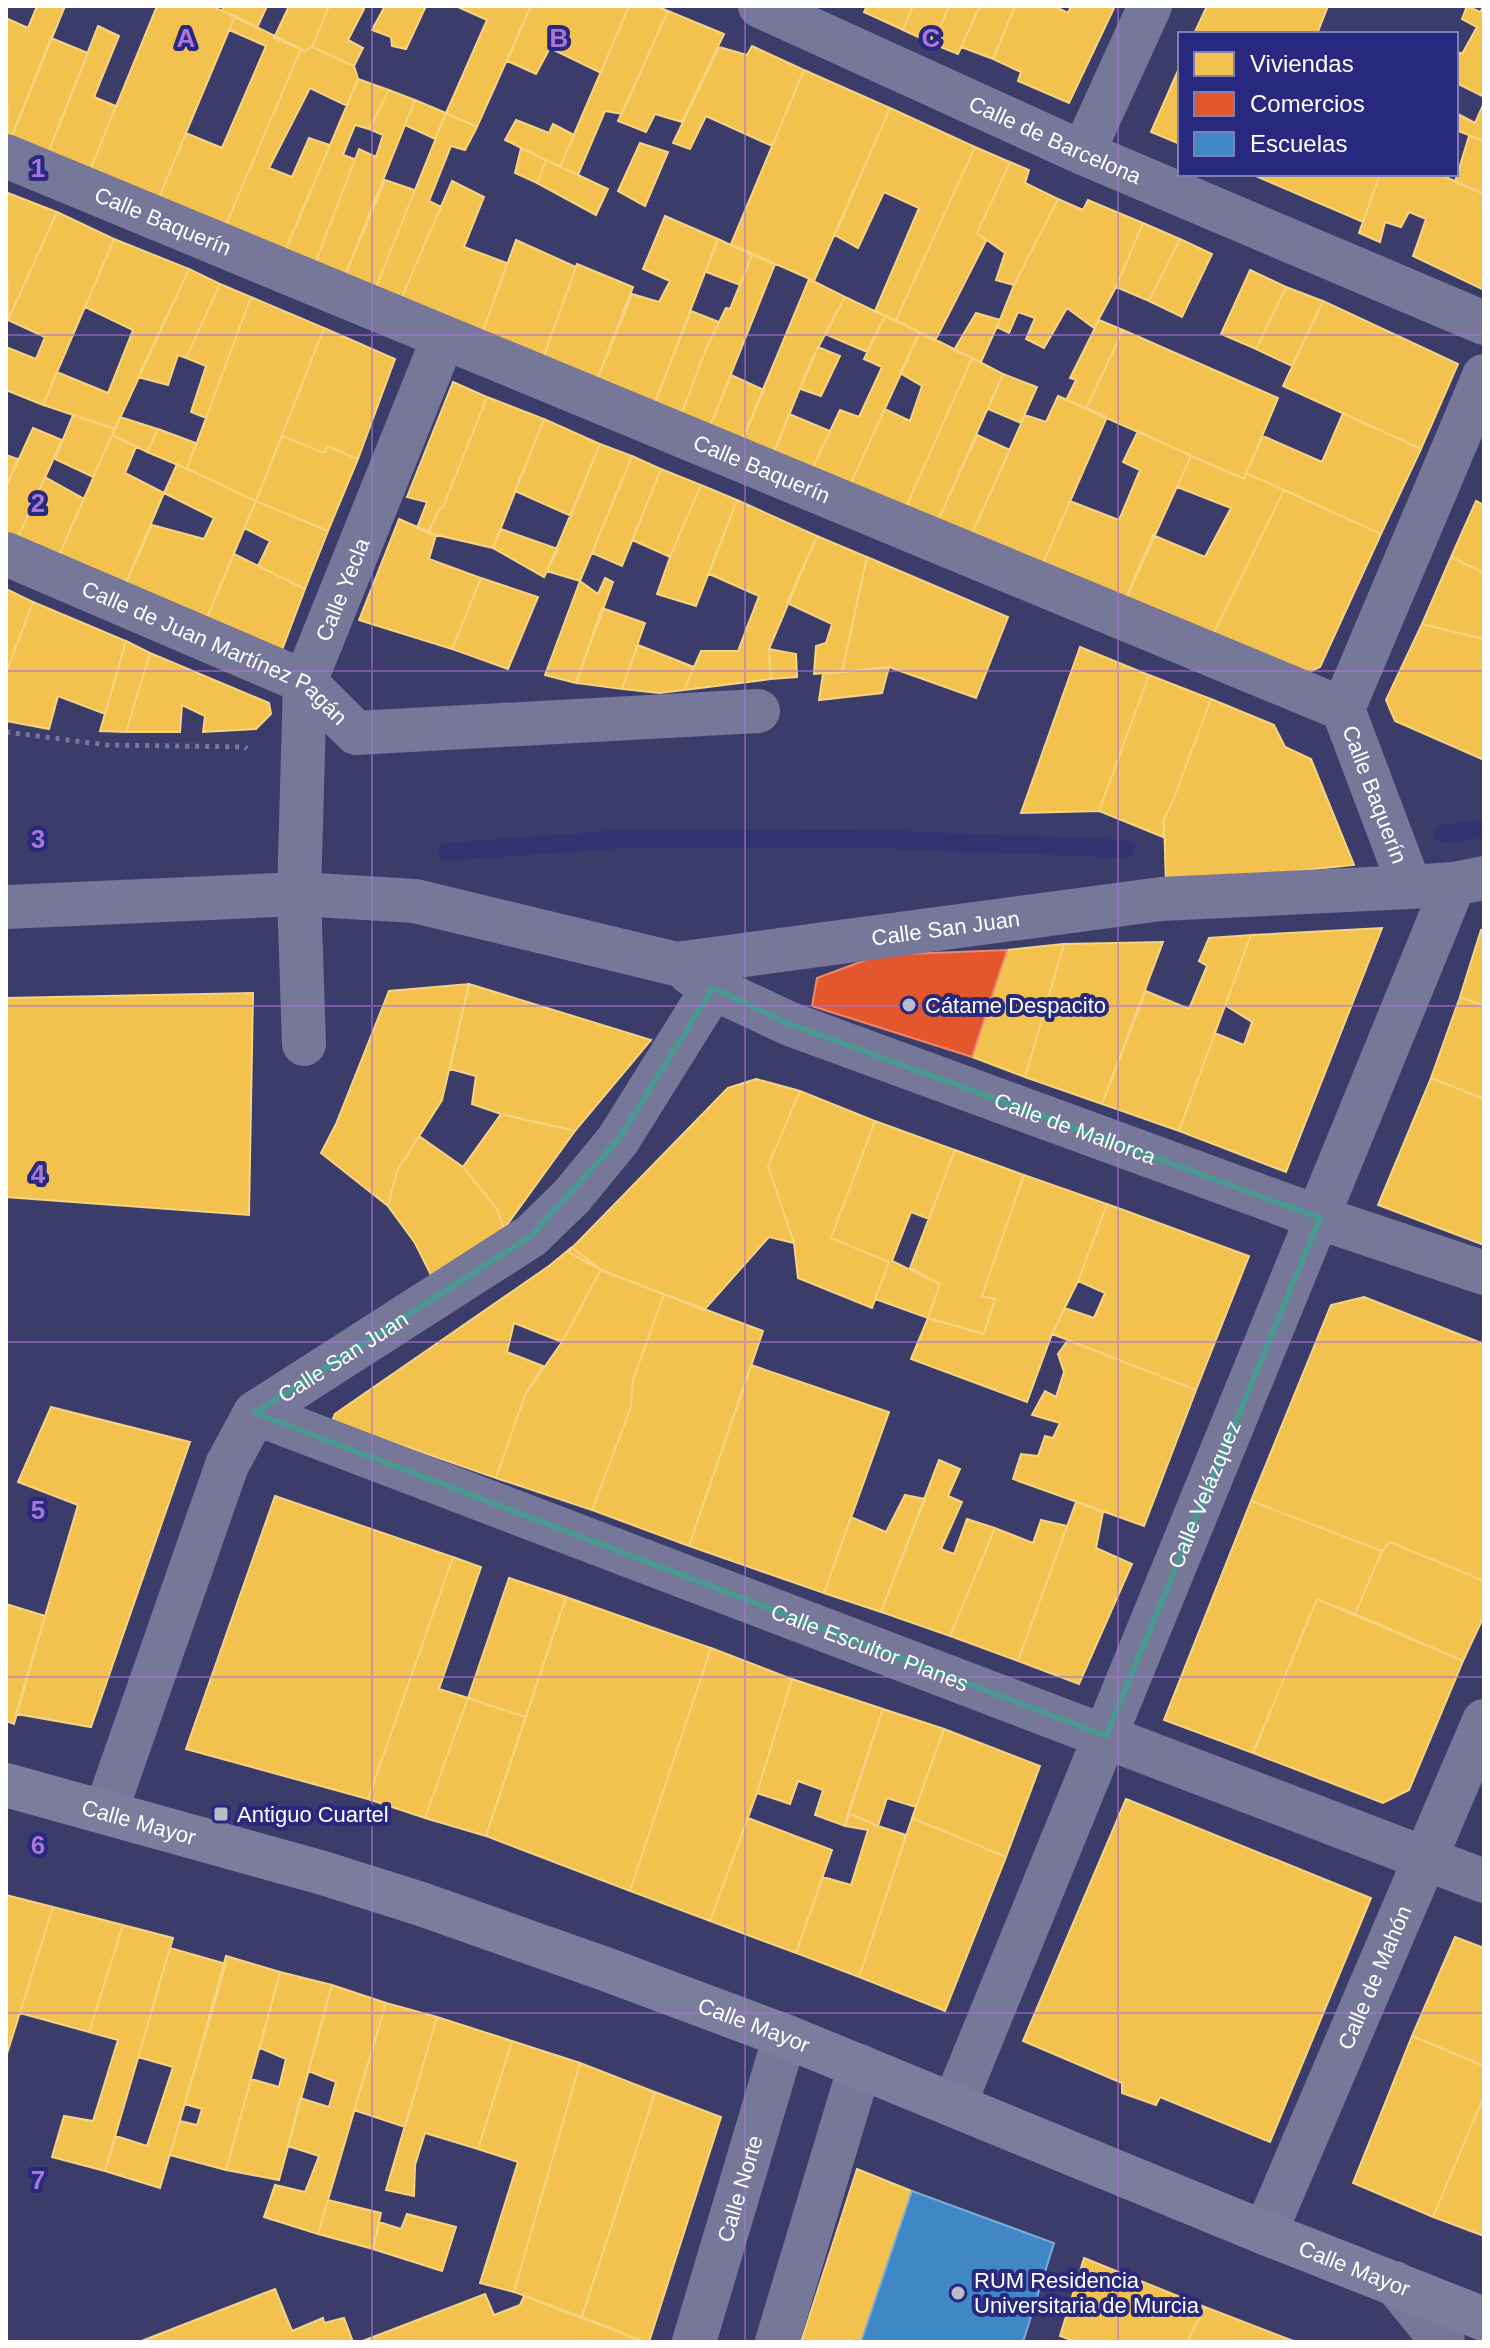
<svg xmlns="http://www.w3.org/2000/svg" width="1490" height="2348" viewBox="0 0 1490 2348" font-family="Arial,sans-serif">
  <rect width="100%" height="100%" fill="#3b3c6a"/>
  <path fill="#f2c14e" stroke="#f6d483" stroke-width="2" d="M37,6h28l-57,140 -2,-128 22,10z
    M157,6h54l24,10 -80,191 -69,-27z
    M224,6h43l-10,22 -35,-17z
    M289,6h40l-17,41 -7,4 -31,-13z
    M329,6h31l4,3 -16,31 15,8 -9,18 -42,-19z
    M385,6h41l-20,43 -14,-3 -1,-9 -19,-7z
    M456,6h75l-54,121 -31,-14 41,-93z
    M531,6h98l-28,67 -51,-25 -14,26 -29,-13z
    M629,6h28l11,5 -46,103 -17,-3 -27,64 -18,-8z
    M867,6h46l-10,24 -39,-18z
    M913,6h36l-16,38 -30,-14z
    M949,6h31l-22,48 -25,-10z
    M980,6h35l-22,53 -32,-12z
    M1015,6h39l14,7 3,-7h44l-46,97 -51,-22 3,-9 -28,-13z
    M1207,6h121l-11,28h-123z
    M1467,6l13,6 4,-6v91l-28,-14v-32l6,3 15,-27 -15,-8z
    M668,11l56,23 -42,88 -27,-8 -9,18 -28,-11z
    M235,16l66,33 -80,187 -66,-29 31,-74 36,15 44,-102 -37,-16z
    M98,26l21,10 -25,61 22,9 -30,74 -41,-19z
    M51,38l37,15 -43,108 -37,-15z
    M752,46l52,24 -32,76 -66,-30 -16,33 -17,-6 46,-96 28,8z
    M312,47l42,19 4,13 -11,27 -37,-18 -41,80 23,9 17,-39 21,7 -49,116 -60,-25 80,-187 4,2z
    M1180,66v78l-29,-12z
    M804,70l86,38 -76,173 -83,-37z
    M358,79l31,11 -20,39 -14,-4 -12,30 12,4 -44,115 -30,-13z
    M389,90l26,10 -74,185 -30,-11 48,-125 17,8 7,-22 -14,-6z
    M415,100l31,13 -11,26 -30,-14z
    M1484,103v38l-28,-11v-17l19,10z
    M890,108l85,39 -79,173 -21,-9 44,-103 -35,-16 -26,56 -23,-13z
    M446,113l31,14 -12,23 -14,-4 -22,55 12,6 -44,101 -25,-11z
    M516,120l33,13 4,-9 21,11 -14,32 -55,-27z
    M1469,136l15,5v53l-29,-12z
    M640,143l28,9 -23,54 -27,-15z
    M975,147l35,15 -33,71 9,8 -51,100 -39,-21z
    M521,148l25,12 -9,23 -22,-10z
    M546,160l62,29 -12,26 -59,-32z
    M1010,162l19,8 -4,13 33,16 -44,86 -18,-5 9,-27 -28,-20z
    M1251,174h129l-17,48z
    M1380,174h59l45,20v96l-71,-34 13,-37 -17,-7 -8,15 -16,-5 -5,20 -21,-9z
    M385,180l30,10 -43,107 -31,-12z
    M452,181l32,16 -20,50 43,16 -28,79 -82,-34z
    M8,193l49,19 -49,108 -2,-121z
    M1058,199l25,11 5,-10 55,23 -27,64 -22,41 -27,-20 -23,40 -18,-9 9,-21 -17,-6 -9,21 -12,-6 17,-42z
    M57,212l57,27 -71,166 -37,-15v-43l30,12 9,-22 -37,-17z
    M665,216l53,23 -68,176 -57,-25 39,-96 27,8 11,-21 -27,-12z
    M1143,223l37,16 -31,62 -33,-14z
    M114,239l75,30 -74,160 -72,-24 14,-33 51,21 25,-63 -48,-23z
    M718,239l34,16 -12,30 -34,-13z
    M1180,239l32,15 -30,63 -33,-16z
    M516,240l60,27 -36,100 -61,-25z
    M752,255l23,9 -70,175 -28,-13 29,-77 20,-41 4,1z
    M577,264l56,23 -40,103 -53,-23z
    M189,269l31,15 -34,74 -8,-3 -10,30 -30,-8z
    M1250,270l36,17 -30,62 -35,-15z
    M809,279l36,18 -34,64 -42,104 -32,-13z
    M220,284l31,13 -45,121 -15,-6 15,-46 -20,-8z
    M1286,287l37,14 -31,65 -36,-17z
    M251,297l73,31 -68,173 -69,-32z
    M845,297l40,19 -18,36 -42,-18z
    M1323,301l135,63 -37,85 -138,-63z
    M691,311l28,11 -13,27 -29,77 -27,-11z
    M976,313l24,7 -19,42 -27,-12z
    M885,316l35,16 -75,164 -39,-14 34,-72 19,7 23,-50 -18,-8z
    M1099,320l24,10 -37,79 -20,-9 10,-20 -6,-2z
    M324,328l71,31 -37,100 -31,-13 -3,7 -42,-17z
    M1123,330l155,68 -34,81 -158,-70z
    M920,332l52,26 -72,163 -55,-25 40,-87 25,12 12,-35 -22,-13z
    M818,347l22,9 -19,40 -21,-7z
    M972,358l31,16 -71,160 -32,-13z
    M1003,374l34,13 -16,36 -33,-14z
    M731,375l33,15 -27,62 -32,-13z
    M453,382l34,15 -44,110 -5,4 -10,22 -11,-5 10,-26 -20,-5z
    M1058,396l49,21 -70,160 -71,-30 59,-132 21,7z
    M487,397l57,22 -51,129 -65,-15 10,-22 5,-4z
    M1343,413l78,36 -40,85 -135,-61 17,-37 59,26z
    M789,414l41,17 -24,51 -37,-17z
    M73,415l42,14 -22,48 -38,-18z
    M120,417l38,12 -11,23 -35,-17z
    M544,419l56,25 -29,72 -56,-25z
    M33,428l29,12 -47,104 -9,-3v-54z
    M158,429l38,14 -9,26 -40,-17z
    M1138,431l53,25 -70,154 -84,-33 33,-76 49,19 21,-50 -17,-8z
    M112,435l24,12 -11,26 39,20 -42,99 -66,-30z
    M977,435l33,15 -44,97 -34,-13z
    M282,436l42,17 3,-7 31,13 -30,72 -72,-30z
    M600,444l32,12 -52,125 -33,-10z
    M6,455l12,4 -12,28z
    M632,456l29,13 -39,97 -30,-13z
    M1191,456l53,23 2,-6 38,17 -76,155 -87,-35 32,-75 52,22 26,-49 -54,-21z
    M177,464l79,37 -53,126 -81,-35 30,-67 52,14 10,-21 -50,-25z
    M661,469l40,16 -31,72 -38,-17z
    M45,477l39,22 -28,63 -41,-18z
    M701,485l36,15 -41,106 -39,-12 13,-37z
    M1284,490l97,44 -61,133 -29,13 -83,-35z
    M737,500l80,36 -48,113 2,30 -87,11 17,-39h37l21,-55 -50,-22z
    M256,501l72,30 -23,58 -47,-23 12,-25 -26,-13z
    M1476,501l8,4v68l-33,-16z
    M399,519l37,16 -7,24 52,19 -29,71 -93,-29z
    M501,529l57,20 -14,28 -51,-29z
    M817,536l50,21 -25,115 -28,2 2,-28 10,-3 6,-19 -45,-21z
    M234,554l71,35 -28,74 -74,-36z
    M867,557l141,60 -32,81 -87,-31 -47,5z
    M1451,557l33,16v66l-62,-15z
    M481,578l57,19 -30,72 -56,-20z
    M605,578l8,4 -37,101 -31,-8 35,-94 18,13z
    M6,589l27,13 -27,71z
    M33,602l93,39 -21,73 -47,-18 -9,33 -43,-8v-48z
    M602,608l43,15 -23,66 -46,-6z
    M1422,624l62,15v121l-89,-39 -9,-21z
    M126,641l24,12 -24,79 -26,-1z
    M638,645l56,22 -10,23 -25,3 -37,-4z
    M1080,647l69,28 -50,136 -78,2z
    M769,649l27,5 1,23 -26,2z
    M150,653l119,50 2,11 -15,15 -53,3 2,-16 -23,-11 -2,27h-54z
    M889,667l-7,26 -63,7 4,-26z
    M1149,675l62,24 -37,99 -10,21 -1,18 -64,-26z
    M1211,699l63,26 11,22 26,12 43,106 -188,19 -2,-65 10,-21z
    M1382,928l-96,244 -107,-41 36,-98 29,12 8,-23 -27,-17 26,-70z
    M1484,929v77l-24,-9 21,-67z
    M1251,935l-72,196 -77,-27 44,-113 43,18 18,-43 -8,-5 10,-23z
    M1163,942l-61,162 -77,-27 39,-133z
    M1064,944l-39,133 -53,-20 35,-107z
    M469,984l-27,116 -45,71 -9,35 -67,-53 15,-29 53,-133z
    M469,984l182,56 -76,91 -74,-17 -29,-10 4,-28 -26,-7z
    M253,993l-4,222 -243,-18v-199z
    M1460,997l24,9v93l-53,-21z
    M1431,1078l53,21v146l-106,-40z
    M756,1079l44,12 -32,75 26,77 -25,-6 -65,73 -103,-40 -33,-18 160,-164z
    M800,1091l75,30 -44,117 58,24 -17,46 -74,-30 -4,-35 -26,-77z
    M501,1114l74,17 -71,98 -7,-20 -34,-42z
    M875,1121l80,29 -26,69 -18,-7 -19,49 48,23 -12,34 -53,-19 14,-37 -58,-24z
    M419,1136l44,31 34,42 7,20 -72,48 -17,-34 -27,-37 9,-35z
    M955,1150l69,25 -42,121 13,3 -11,35 -56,-16 12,-34 -30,-16z
    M1024,1175l83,29 -29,77 -26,53 -25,68 -116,-43 17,-41 56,16 11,-35 -13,-3z
    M1107,1204l142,52 -53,134 -144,-56 13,-26 29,10 11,-25 -27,-12z
    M572,1247l29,23 -39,72 -48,-19 -7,29 36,14 -18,29 -29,83 -164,-57 3,-7 214,-148z
    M601,1270l63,24 -31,86 -2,27 -39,103 -96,-32 29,-83 37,-53z
    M664,1294l99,37 -74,215 -97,-36 39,-103 2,-27z
    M1364,1297l120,47v237l-94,-39 -8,9 -131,-50 80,-196z
    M1068,1340l128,50 -52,136 -131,-47 8,-25 17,2 7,-20 8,2 7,-15 -28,-8 13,-24 11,6 8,-25 -6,-18z
    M751,1365l138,47 -65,181 -135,-47z
    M51,1407l139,35 -99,285 -75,-13 62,-209 -60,-23z
    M939,1460l21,9 -12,27 14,6 -21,47 13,5 13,-35 28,9 -45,108 -69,-24z
    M905,1495l20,4 -44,113 -57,-19 27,-76 35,15z
    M275,1496l178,61 -85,242 -182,-50z
    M1251,1501l131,50 -27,63 -38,-15 -64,154 -89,-33z
    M1076,1502l27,10 -7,36 36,16 -53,120 -61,-23z
    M1041,1520l26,6 -49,135 -68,-25 45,-108 38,15z
    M1390,1542l94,39v35l-21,45 -108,-47 27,-63z
    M453,1557l28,10 -42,122 29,9 -43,120 -57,-19z
    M509,1578l57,19 -40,120 -58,-19z
    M566,1597l145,51 -81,243 -144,-55z
    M1317,1599l146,62 -54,129 -26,13 -130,-50z
    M6,1604l39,12 -31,108 -8,-3z
    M711,1648l81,31 -35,114 -47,128 -80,-30z
    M792,1679l91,30 -38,117 -30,-11 8,-25 -25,-9 -8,23 -33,-11z
    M468,1698l58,19 -40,119 -61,-18z
    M883,1709l61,20 -28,78 -29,-9 -9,28 -30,-13z
    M944,1729l96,37 -34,91 -94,-39z
    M1126,1799l245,99 -101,244 -110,-45 -4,8 -34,-12v-10l-99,-42z
    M848,1813l30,13 28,9 -47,142 -63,-24 27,-76 28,8 17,-55 -23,-4z
    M748,1818l84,32 -36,103 -86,-32z
    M912,1818l94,39 -61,154 -86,-34z
    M6,1895l47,12 -47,150z
    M53,1907l70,18 -34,107 -69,-19z
    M123,1925l50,13 -68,233 -53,-14 12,-41 29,5 25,-81 -29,-8z
    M1455,1937l29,11v118l-72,-30z
    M170,1948l56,16 -66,224 -55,-17 11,-35 31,10 26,-79 -35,-10z
    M226,1956l54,16 -54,198 -56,-15 10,-34 17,4 5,-16 -17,-5z
    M280,1972l52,13 -53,195 -53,-10 25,-91 28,8 7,-28 -26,-11z
    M332,1985l54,18 -68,231 -54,-17 11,-32 30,7 14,-36 -31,-10 12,-48 29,9 7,-25 -28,-11z
    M386,2003l51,14 -32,110 -51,-17z
    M437,2017l75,24 -34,108 -53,-16 -10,32 -1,31 -28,-6z
    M1412,2036l72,30v30l-51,121 -80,-34z
    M512,2041l68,22 -66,229 -34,-9 38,-121 -40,-13z
    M580,2063l75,29 -73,225 -68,-25z
    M655,2092l66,25 -72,225h-4l-63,-25z
    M1484,2096v140l-51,-19z
    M857,2169l55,22 -51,151h-60z
    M328,2200l53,13 -8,36 -55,-15z
    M407,2214l49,13 -14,44 -69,-22 6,-27 22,7z
    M1084,2258l121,49 -18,35h-111l-16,-6z
    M275,2289l17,42 31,-13 1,5 20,-5 9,24h-214z
    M485,2294l9,21 26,-10 4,-9 121,46h-285z
    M1205,2307l91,35h-109z"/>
  <path fill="#e4572e" stroke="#ec896d" stroke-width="2" d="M1007,950l-35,107 -160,-51 5,-28 62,-23z"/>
  <path fill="#3f88c5" stroke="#79acd6" stroke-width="2" d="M912,2191l142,52 -31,99h-162z"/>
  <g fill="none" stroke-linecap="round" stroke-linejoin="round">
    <path stroke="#333372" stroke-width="18" d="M1443,834l41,-5
      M447,852l175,-13 231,-1 272,11"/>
    <path stroke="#767799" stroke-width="5" stroke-dasharray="4 6" stroke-linecap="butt" d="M6,732l101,13 138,2 2,2"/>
    <g stroke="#767799" stroke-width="44">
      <path id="s1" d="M760,6l323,147 401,170"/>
      <path d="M1083,153l67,-147"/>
      <path id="s2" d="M6,156l1337,553 67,178"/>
      <path id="s3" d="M6,554l299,128 51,51 402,-22"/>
      <path d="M1343,709l141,-333"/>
      <path id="s4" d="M6,907l293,-13 116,7 261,63 485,-65 249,-12 44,-3 30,-6"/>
      <path id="s5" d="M690,973l23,15 77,36 530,194 164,55"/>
      <path id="s6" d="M304,1044l-5,-150 6,-212 138,-343"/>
      <path id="s7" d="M255,1413l1229,468"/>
      <path id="s8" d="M106,1811l121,-346 28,-52 276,-177 41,-40 46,-56 95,-152"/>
      <path id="s9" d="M954,2105l500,-1221"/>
      <path id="s10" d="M1265,2233l219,-512"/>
      <path d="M1395,2283l48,59"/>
      <path id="s11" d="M694,2342l91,-306"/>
      <path d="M777,2342l83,-276"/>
    </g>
    <path stroke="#7c7d9d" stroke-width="44" id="s12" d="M6,1785l317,88 98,31 187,66 177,66 480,197 219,86"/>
  </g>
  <path fill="none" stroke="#4b9892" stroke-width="6" stroke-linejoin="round" d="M713,988l77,36 530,194 -214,518 -851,-323 276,-177 87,-96z"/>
  <path fill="none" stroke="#a976d5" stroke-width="2" stroke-opacity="0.55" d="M372,6v2336M745,6v2336M1118,6v2336M6,335h1478M6,671h1478M6,1006h1478M6,1342h1478M6,1677h1478M6,2013h1478"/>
  <g fill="#babbcb" stroke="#27287e" stroke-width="3">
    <circle cx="909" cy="1005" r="8"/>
    <rect x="213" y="1806" width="16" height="16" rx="4"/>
    <circle cx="958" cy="2293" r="8"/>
  </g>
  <g text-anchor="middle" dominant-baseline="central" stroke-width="8" stroke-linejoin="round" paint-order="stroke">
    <g font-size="22" fill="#fff" stroke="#27287e">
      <text stroke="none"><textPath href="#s1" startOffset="324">Calle de Barcelona</textPath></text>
      <text stroke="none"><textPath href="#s2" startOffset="170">Calle Baquerín</textPath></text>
      <text stroke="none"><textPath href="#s2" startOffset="818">Calle Baquerín</textPath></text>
      <text stroke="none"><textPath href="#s6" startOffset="462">Calle Yecla</textPath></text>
      <text stroke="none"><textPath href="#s3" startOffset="232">Calle de Juan Martínez Pagán</textPath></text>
      <text stroke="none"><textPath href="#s2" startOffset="1538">Calle Baquerín</textPath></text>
      <text stroke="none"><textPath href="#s4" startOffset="950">Calle San Juan</textPath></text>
      <text stroke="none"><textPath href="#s5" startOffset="416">Calle de Mallorca</textPath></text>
      <text stroke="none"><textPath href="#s8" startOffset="530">Calle San Juan</textPath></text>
      <text stroke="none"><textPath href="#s9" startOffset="660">Calle Velázquez</textPath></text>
      <text stroke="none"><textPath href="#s7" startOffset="658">Calle Escultor Planes</textPath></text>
      <text stroke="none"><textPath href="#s12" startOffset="138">Calle Mayor</textPath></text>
      <text stroke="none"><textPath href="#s10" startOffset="278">Calle de Mahón</textPath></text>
      <text stroke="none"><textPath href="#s12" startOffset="786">Calle Mayor</textPath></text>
      <text stroke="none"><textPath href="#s11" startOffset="160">Calle Norte</textPath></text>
      <text stroke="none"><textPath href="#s12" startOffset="1434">Calle Mayor</textPath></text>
    </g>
    <g font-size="22" fill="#fff" stroke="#27287e" text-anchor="start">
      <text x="925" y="1005">Cátame Despacito</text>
      <text x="237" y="1814">Antiguo Cuartel</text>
      <text x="974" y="2280">RUM Residencia<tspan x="974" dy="25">Universitaria de Murcia</tspan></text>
    </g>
  </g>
  <g font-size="26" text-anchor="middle" font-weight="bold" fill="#a976d5" stroke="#27287e" stroke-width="8" stroke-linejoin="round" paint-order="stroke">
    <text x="186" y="47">A</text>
    <text x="559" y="47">B</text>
    <text x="931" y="47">C</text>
    <text x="38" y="177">1</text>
    <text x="38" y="512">2</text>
    <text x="38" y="848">3</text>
    <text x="38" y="1183">4</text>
    <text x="38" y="1519">5</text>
    <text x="38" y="1854">6</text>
    <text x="38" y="2189">7</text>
  </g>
  <rect width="1490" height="2348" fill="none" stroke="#ffffff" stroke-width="16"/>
  <rect x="1178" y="32" width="280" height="144" fill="#27287e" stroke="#7d7eb2" stroke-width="2"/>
  <rect x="1194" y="52" width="40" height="24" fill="#f2c14e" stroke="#7d7eb2" stroke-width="2"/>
  <text x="1250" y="72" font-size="24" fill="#ffffff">Viviendas</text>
  <rect x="1194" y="92" width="40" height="24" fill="#e4572e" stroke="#7d7eb2" stroke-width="2"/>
  <text x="1250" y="112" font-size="24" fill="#ffffff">Comercios</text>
  <rect x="1194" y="132" width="40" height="24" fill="#3f88c5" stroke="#7d7eb2" stroke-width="2"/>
  <text x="1250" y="152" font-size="24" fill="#ffffff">Escuelas</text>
</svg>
